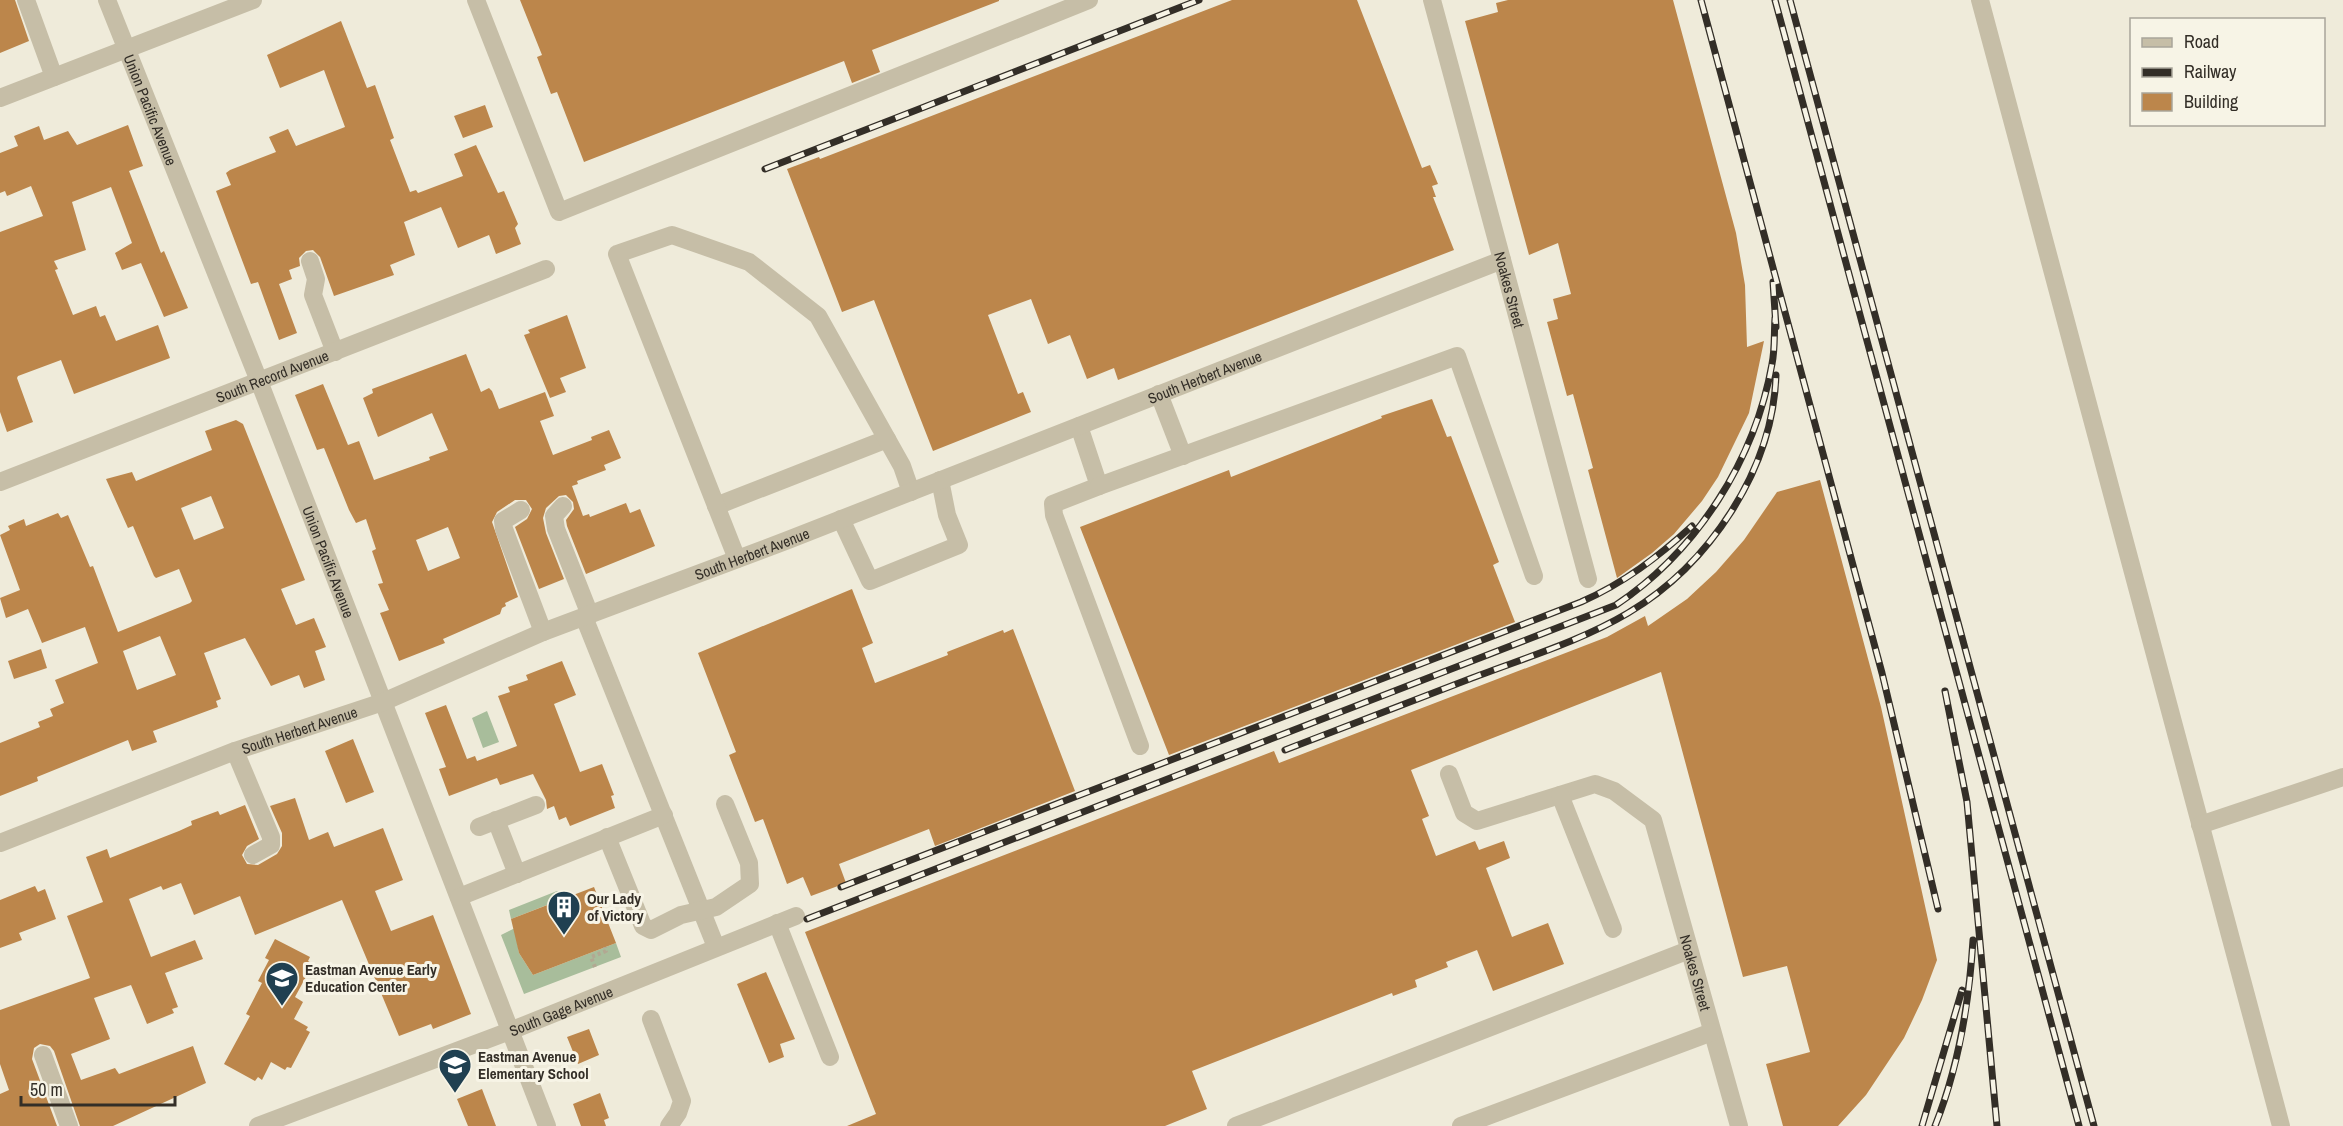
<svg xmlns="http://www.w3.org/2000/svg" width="2343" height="1126" viewBox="0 0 2343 1126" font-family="'Archivo Narrow',sans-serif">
  <rect width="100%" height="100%" fill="#efebda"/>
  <path fill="#a8bd9b" d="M487,711l12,31 -16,6 -11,-30z
    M557,891h4l4,7 -54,21 -2,-9z
    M515,928l4,25 14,22 83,-32 5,14 -97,37 -23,-59z"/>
  <path fill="#bc864b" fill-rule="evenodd" d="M0,0h15l14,41 -29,12z
    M520,0h479v1l-127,49 8,22 -28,11 -8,-22 -260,101 -27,-70 -6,2 -14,-37 5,-2z
    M1232,0h125l65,168 8,-3 8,19 -6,2 4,11h-3l21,53 -336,130 -4,-12 -27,11 -17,-44 -22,9 -17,-45 -43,16 30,79 5,-2 8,20 -98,39 -59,-151 -32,12 -55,-143 32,-12 1,2z
    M1508,0h165l63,233 9,52 2,62 17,-6 -15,72 -31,64 -16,24 -28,33 -22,19 -35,25 -29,-108 5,-2 -20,-74 -6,2 -20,-74 11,-3 -5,-20 18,-5 -13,-51 -29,12 -64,-234 33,-9 -2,-9z
    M341,21l26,67 8,-3 19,53 -4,2 20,52 6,-2 2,3 45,-17 -9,-22 22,-9 22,48 6,-2 14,33 -3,4 6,16 -25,10 -7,-19 -31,13 -17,-41 -37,15 11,33 -25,10 4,10 -60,21 -14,-39 -7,-7 -7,1 -7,7 1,8 -11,4 3,9 -13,5 18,49 -18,7 -21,-58 -7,2 -35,-93 15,-6 -5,-12 4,-3 46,-18 -7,-15 19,-8 8,17 49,-19 -21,-57 -44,18 -13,-33z
    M485,105l8,22 -30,11 -9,-22z
    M128,125l15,41 -14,5 32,82 3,-2 24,57 -24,9 -23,-54 -19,7 -7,-17 17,-10 -21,-56 -39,15 14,48 -32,11 4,8 -3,1 18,45 23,-9 4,11 5,-2 11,26 42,-16 12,33 -96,36 -13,-34 -43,16 -1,2 16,44 -26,10 -7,-20v-180l43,-16 -12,-30 -24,10 -2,-5 -5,2v-40l18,-7 -4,-10 25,-10 5,14 24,-9 9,14z
    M567,315l19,53 -26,10 6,14 -16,6 -26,-63 6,-2 -2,-3z
    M466,354l15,38 8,-4 3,3 7,18 46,-17 9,24 -14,5 13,34 39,-15 -1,-3 18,-7 12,28 -17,7 2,5 -29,11 1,3 -6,2 11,30 6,-2 1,3 36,-14 4,10 10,-4 15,37 -69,28 -19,-48 -1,-6 8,-11 -1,-7 -7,-7 -7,1 -13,12 -3,10 3,15 18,46 -25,10 -24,-62 12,-8 5,-10 -6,-9h-11l-18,12 -5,10 26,75 -13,6 1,3 -4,2 -2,6 -57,25 2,4 -46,18 -19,-48 9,-3 -11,-26 5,-1 -11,-32 4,-2 -10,-30 -10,4 -7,-13 -25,-62 -7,2 -22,-55 28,-11 25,61 11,-4 15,39 56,-20 -1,-3 19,-7 -16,-37 -54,24 -15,-39 10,-5 -1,-4zM448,527l12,31 -32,13 -12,-31z
    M1432,399l15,38 4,-1 48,126 -6,3 22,57 -346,133 -89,-228 149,-57 2,7 151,-59 -1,-2z
    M236,420l7,4 62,156 -24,9 15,36 18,-7 12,29 -11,4 10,29 -21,8 -5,-13 -28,11 -26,-48 -41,15 17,46 -5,2 2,6 -65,24 4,11 -25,9 -4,-11 -91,37 1,4 -38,15v-53l40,-16 -2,-5 15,-6 -3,-7 14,-6 -9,-23 43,-17 -13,-36 -43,16 -14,-34 -22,9 -6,-20 20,-8 -20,-55 10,-5 -2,-4 16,-7 2,7 32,-13 3,5 7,-3 22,52 3,-1 25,66 72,-29 2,-2 -13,-32 -23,9 -2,-2 -21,-50 -5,2 -22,-49 26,-7 4,9 76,-31 -7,-19zM211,496l13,32 -30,12 -13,-32zM160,636l16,39 -39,15 -14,-39z
    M1820,480l61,227 56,253 -15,40 -18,38 -38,57 -28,31h-55l-17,-62 44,-12 -23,-86 -44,11 -82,-305 -250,98 18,46 -7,3 14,37 39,-15 4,9 25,-9 6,17 -24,10 26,69 36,-14 16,41 -71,27 -16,-41 -31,12 2,5 -33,13 2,7 -24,9 -1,-3 -200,78 15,38 -42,17h-318l29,-12 -71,-182 469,-181 5,12 328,-126 38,-21 3,10 39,-27 29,-27 28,-32 33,-48z
    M852,589l21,54 -11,5 13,35 73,-28 -1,-3 56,-22 1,3 9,-4 62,162 -140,55 -6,-17 -90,35 7,19 -35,13 -8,-19 -16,7 -24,-65 -8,3 -26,-67 7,-3 -38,-99z
    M41,649l6,19 -33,11 -6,-18z
    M562,661l14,34 -22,9 26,68 22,-8 12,31 -3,1 4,12 -45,18 -4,-9 -7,3 -5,-14 -7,3 -1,-9 -13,-26 -33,11 -3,-7 -48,18 -10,-27 7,-2 -21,-54 21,-8 21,54 8,-3 2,5 40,-15 -19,-50 12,-4 -2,-5 20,-7 -2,-5z
    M353,739l21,53 -28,11 -21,-52z
    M295,798l14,42 19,-8 6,15 49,-19 20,52 -28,11 16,40 42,-16 38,99 -38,15 -2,-5 -32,12 -57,-136 -87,35 -15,-39 -46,19 -13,-32 -18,7 -2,-4 -32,13 22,58 44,-17 8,19 -38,14 13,34 -6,2 2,4 -27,11 -16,-39 -37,13 16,41 -39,15 10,26 34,-12 4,6 74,-28 13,37 -93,43h-33l-26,-75 -4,-5 -10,-2 -6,4 -2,11 25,67h-57v-32l9,-4 -9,-26v-54l90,-32 -23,-62 36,-14 -17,-45 21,-8 3,9 69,-27 13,-6 -1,-4 27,-10 2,4 25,-10 14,34 -12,7 -5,9 5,9 11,1 19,-11 5,-8v-13l-12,-27z
    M35,886l3,6 7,-3 11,30 -37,14 3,7 -22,8v-48z
    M594,887l22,56 -83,32 -14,-22 -8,-34z
    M275,939l35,18 -2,4 5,3 -18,33 8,5 -9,17 14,8 -2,3 4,2 -19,36 -4,-1 -2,3 -14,-8 -9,18 -4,-3 -3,4 -31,-17 26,-48 -4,-2 16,-31 -4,-2 11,-21 -4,-2z
    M766,972l29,67 -15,5 4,13 -15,6 -32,-79z
    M589,1029l10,26 -21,9 -11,-27z
    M482,1089l14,37h-28l-11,-27z
    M600,1093l9,25 -5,2 2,6h-25l-8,-22z"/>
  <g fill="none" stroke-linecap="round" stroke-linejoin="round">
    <path stroke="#b2a892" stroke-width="4" stroke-dasharray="3 3" stroke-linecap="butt" d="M595,967l-4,-10 15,-6 -1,-4"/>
    <g stroke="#c6bea7" stroke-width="18">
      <path d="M26,0l28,77"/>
      <path id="s1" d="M107,0l152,381 288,745"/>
      <path d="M476,0l83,212 530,-212"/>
      <path id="s2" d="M1432,0l156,579"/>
      <path d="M1980,0l301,1126"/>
      <path d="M0,98l253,-98"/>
      <path d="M310,261l6,18 -3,16 22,57"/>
      <path d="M1159,394l24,62"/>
      <path d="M1079,426l20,60 -46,18 1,11 86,231"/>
      <path id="s3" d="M0,482l546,-213"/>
      <path d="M1099,486l358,-130 77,220"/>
      <path d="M563,506l-9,10 2,13 34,86"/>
      <path d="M716,506l171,-67"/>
      <path d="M521,510l-18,11 1,8 39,103"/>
      <path d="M841,519l29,62 89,-36 -12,-30 -7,-35"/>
      <path d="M737,559l-120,-305 55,-19 77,27 69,54 84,150 9,26"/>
      <path d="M584,617l132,330"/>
      <path d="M235,751l36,86v8l-18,10"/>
      <path id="s4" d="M1449,774l15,39 13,8 118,-37 19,7 39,29 86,306"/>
      <path d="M1560,795l53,134"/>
      <path d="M496,820l21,54"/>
      <path d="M2200,825l143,-48"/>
      <path d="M479,827l57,-22"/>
      <path d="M607,837l36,89 8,4 30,-15 35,-8 34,-23 -1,-21 -24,-59"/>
      <path id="s5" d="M0,843l235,-92 148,-49 160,-70 245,-92 714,-280"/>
      <path d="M459,897l205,-82"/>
      <path d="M777,923l53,134"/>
      <path d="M651,1019l31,82 -4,12 -9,13"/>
      <path d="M43,1055l26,71"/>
      <path id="s6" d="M258,1126l252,-95 286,-115"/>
      <path d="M1236,1126l453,-176"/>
      <path d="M1461,1126l251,-94"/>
    </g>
    <g stroke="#332e27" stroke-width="7">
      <path id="rail" d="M1701,0l181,673 56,236
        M1775,0l304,1126
        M1790,0l304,1126
        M765,169l434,-169
        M1773,282l3,45
        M1945,691l22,111 30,324
        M1285,750c62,-24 125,-48 187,-72 52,-20 107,-36 156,-65 81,-48 145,-143 148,-238
        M841,887l740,-285c43,-19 77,-45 111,-76
        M807,919l809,-314c81,-54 139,-145 156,-241 3,-14 2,-31 3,-46
        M1922,1126l40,-136
        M1935,1126c24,-60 34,-121 38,-186"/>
    </g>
    <use href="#rail" stroke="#f7f4e6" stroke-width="4.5" stroke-dasharray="14" stroke-linecap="butt"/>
  </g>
  <defs>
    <g id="building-pin" transform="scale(1.725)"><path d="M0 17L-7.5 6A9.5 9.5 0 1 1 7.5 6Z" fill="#204051" stroke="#f7f4e6"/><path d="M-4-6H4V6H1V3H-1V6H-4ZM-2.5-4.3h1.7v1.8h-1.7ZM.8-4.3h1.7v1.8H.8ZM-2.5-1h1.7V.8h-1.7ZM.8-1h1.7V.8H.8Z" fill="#fff"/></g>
    <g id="school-pin" transform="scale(1.725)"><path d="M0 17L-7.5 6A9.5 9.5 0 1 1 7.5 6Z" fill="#204051" stroke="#f7f4e6"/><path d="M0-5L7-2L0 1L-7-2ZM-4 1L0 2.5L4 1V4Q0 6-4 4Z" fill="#fff"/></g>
  </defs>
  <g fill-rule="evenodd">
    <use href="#building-pin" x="564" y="907"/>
    <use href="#school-pin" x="282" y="978"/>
    <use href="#school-pin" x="455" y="1065"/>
  </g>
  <g text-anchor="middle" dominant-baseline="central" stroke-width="6" stroke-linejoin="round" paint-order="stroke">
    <g font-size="15" fill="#332e27" stroke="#f7f4e6">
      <text stroke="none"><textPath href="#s1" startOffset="118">Union Pacific Avenue</textPath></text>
      <text stroke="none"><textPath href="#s2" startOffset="300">Noakes Street</textPath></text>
      <text stroke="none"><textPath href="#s3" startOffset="292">South Record Avenue</textPath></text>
      <text stroke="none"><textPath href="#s5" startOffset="1292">South Herbert Avenue</textPath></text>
      <text stroke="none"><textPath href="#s5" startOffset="806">South Herbert Avenue</textPath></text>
      <text stroke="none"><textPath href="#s1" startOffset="604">Union Pacific Avenue</textPath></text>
      <text stroke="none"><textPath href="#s5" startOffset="320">South Herbert Avenue</textPath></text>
      <text stroke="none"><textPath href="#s4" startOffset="408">Noakes Street</textPath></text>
      <text stroke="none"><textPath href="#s6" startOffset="324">South Gage Avenue</textPath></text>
    </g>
    <g font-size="15" font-weight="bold" fill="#332e27" stroke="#f7f4e6" text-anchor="start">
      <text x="587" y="898">Our Lady<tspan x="587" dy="17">of Victory</tspan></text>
      <text x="305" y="969">Eastman Avenue Early<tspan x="305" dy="17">Education Center</tspan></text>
      <text x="478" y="1056">Eastman Avenue<tspan x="478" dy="17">Elementary School</tspan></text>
    </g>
  </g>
  <rect x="2130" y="18" width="195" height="108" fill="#f7f4e6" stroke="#a9a59a" stroke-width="1.5"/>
  <rect x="2142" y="38" width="30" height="9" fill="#c6bea7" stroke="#a9a59a" stroke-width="1.5"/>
  <text x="2184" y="48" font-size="18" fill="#332e27">Road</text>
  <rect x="2142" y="68" width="30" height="9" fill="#332e27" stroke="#a9a59a" stroke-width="1.5"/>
  <text x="2184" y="78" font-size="18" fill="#332e27">Railway</text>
  <rect x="2142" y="93" width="30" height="18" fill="#bc864b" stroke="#a9a59a" stroke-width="1.5"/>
  <text x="2184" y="108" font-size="18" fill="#332e27">Building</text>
  <path d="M21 1096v9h154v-9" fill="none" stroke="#332e27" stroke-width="3"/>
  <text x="30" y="1096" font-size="18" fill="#332e27" stroke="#f7f4e6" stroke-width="4.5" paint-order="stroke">50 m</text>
</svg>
